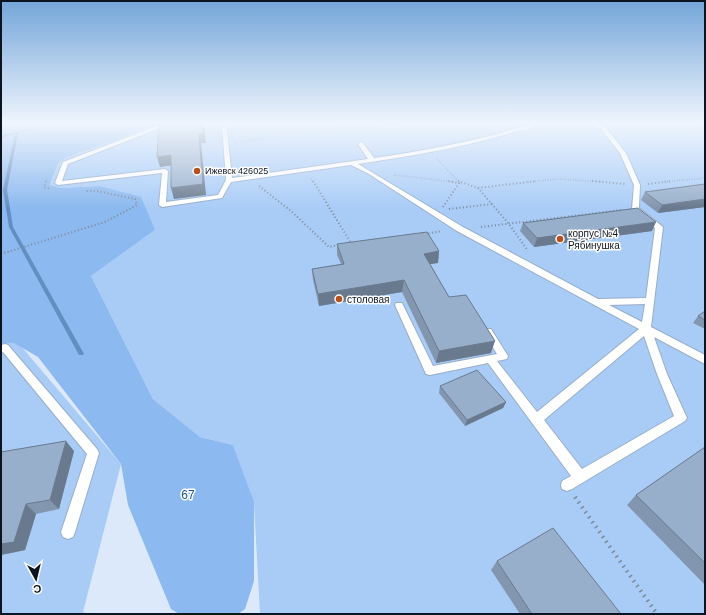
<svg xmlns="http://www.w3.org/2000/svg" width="706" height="615" viewBox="0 0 706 615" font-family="Helvetica,sans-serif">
  <rect width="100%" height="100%" fill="#dbe9fb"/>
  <path fill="#a9ccf7" d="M165,122h124l23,3 56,-3h337v492h-445l-6,-111 -21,-58 -33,-8 -47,-38 -62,-123 64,-46 -56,-44 -39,2 -10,-2 8,-22 7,-6z
    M15,339l106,125 -38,148 7,2h-89v-273z"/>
  <path fill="#8cb9ef" d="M1,122h164l-100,36 -7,6 -8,21 10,3 39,-2 42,11 14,33 -64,46 62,123 47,38 33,8 21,57v79l-9,28 -7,5h-59l-8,-5 -43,-104 -7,-41 -83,-107 -24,-14h-13z"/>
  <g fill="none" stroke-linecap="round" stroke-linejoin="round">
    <path fill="#638ec2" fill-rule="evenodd" d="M57,122h3l-42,11 -11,57 6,37 71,127 -1,1h-4l-70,-128 -6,-37 12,-56 -14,4v-2z"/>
    <g stroke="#96adc9" stroke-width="2">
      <path id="service" d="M192,122h34l6,56 136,-19 -10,-15 3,-2 2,1 11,15c55,-8 109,-18 162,-36h6c-6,6 -22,8 -31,11 -50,15 -101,23 -153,31l105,63 135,72 48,-1 9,-70 -23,-19 2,-24 -14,-32 -18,-23 -15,-8h7l12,6 20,25 14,32 -1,23 24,19 -12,100 54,28v9l-51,-27 13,37 20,44 -2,3 -113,68 -5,2 -5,-2 -1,-4 1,-4 9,-5 -83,-113 -58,12 -4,-1 -31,-69 1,-2h6l31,63 64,-12 -14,-23 2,-2h6l17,27 -1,3 -10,2 40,51 102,-83 -182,-98 -88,-57 -18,-9 -120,17 -9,16 -60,9 -3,-2 3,-32 -104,12 -3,-2 8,-21 94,-36 14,-2 3,2 -1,1 -13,1 -92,36 -6,17 103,-12 3,2 -2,31 52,-7 8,-15 -4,-56 -32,1v-2zM645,304l-3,18 -33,-17zM644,336l13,38 17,42 -92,53 -38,-49z
        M5,344l3,1 89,104 2,4 -24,79 -2,5 -5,2 -5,-2 -2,-5 26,-78 -84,-102 -2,1v-8z"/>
    </g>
    <path stroke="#7d8897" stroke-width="1.5" stroke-dasharray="0.5 2" stroke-linecap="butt" d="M304,122h34
      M688,122l17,8
      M235,143l84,-14 115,-7
      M437,159l22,23
      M394,175l61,7
      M311,179l2,3
      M46,182l1,-3
      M528,182l32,-3 45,3
      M662,182l43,-4"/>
    <path stroke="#7d8897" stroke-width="2" stroke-dasharray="1 2.5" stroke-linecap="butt" d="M46,181l-2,6 6,2
      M313,181l38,62h2
      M458,181l20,7 31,36 19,27
      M592,181l33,3
      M648,184l24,-3
      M259,186l32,25 38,36 10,-2
      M478,188l59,-7
      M443,207l16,-24 -12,-2
      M449,209l43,-5
      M481,227l140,-17
      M425,234l17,-3
      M1,254l104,-32 32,-17 -2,-6 -38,-8h-11"/>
    <path stroke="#7d8897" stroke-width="4" stroke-dasharray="1.5 4.5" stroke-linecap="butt" d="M575,497l82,117"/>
    <use href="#service" fill="#fff" fill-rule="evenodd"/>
  </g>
  <path fill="#8396af" d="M705,184v23l-47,6 -17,-13 4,-8z
    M523,223l129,8 -118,16 -14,-16z
    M337,244l102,7 -1,12 -8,1 19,33 42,56 -55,10 -34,-71 -83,14 -6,-26 -1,-11 29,-5 -4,-9z
    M705,311v18l-12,-6 5,-7z
    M440,386l66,16 -3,6 -38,18 -26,-33z
    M705,447v138l-78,-80 9,-10z
    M74,451l-15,58 -23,5 -11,36 -24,5v-103z
    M497,561l124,53h-101l-29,-44z"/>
  <path fill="#6a7a8e" d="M202,122l2,6 2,15h-5l5,52 -32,4 -3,-11z
    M171,155l3,10 -14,2 -3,-10z
    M705,199v8l-47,6 4,-8z
    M656,222l-4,9 -118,16 3,-9z
    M439,251l-1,12 -15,2 1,-11z
    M404,280l-2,12 -83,14 -1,-12z
    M495,341l-4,12 -55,10 3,-12z
    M506,402l-3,6 -38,18 2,-6z
    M66,441l8,10 -15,58 -9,-9z
    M26,504l10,10 -11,36 -24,5v-11z"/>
  <path fill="#98afcb" stroke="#6a7a8e" d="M175,122h27l1,11 -4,1 4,50 -32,4v-33l-14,2 2,-34z
    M705,184v15l-43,6 -17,-13z
    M638,208l18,14 -119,16 -14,-15z
    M427,232l12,19 -15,3 25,43 17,-2 29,46 -56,10 -35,-71 -86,14 -6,-25 32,-5 -7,-20z
    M705,311v9l-7,-4z
    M477,370l29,32 -39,18 -27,-34z
    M66,441l-16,59 -24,4 -12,38 -13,2v-92z
    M705,447v116l-69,-68z
    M553,528l68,86h-89l-35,-53z"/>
  <linearGradient id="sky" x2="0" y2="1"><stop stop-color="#73a5d9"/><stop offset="0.59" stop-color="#eff5fd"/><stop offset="1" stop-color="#eff5fd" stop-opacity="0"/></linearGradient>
  <rect width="706" height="208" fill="url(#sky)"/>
  <g fill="#b5511f" stroke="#fff" stroke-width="1.5">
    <circle cx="197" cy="171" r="4"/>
    <circle cx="560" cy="239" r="4"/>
    <circle cx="339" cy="299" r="4"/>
  </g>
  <g text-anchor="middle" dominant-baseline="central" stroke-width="3" stroke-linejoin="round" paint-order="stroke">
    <g font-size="9" fill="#0c151f" stroke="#fff" text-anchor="start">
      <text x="205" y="171">Ижевск 426025</text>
    </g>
    <g font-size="10" fill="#0c151f" stroke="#fff" text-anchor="start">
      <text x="568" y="233">корпус №4<tspan x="568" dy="12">Рябинушка</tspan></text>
      <text x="347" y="299">столовая</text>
    </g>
    <g font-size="12" fill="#185495" stroke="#fff">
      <text x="188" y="495">67</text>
    </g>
  </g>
  <rect width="706" height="615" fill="none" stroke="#0c151f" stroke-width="4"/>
  <g transform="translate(36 579) rotate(172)" stroke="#ffffff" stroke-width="3" paint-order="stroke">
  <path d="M0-3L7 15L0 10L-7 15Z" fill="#0c151f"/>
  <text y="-6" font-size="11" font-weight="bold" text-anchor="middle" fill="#0c151f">С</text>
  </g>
</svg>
